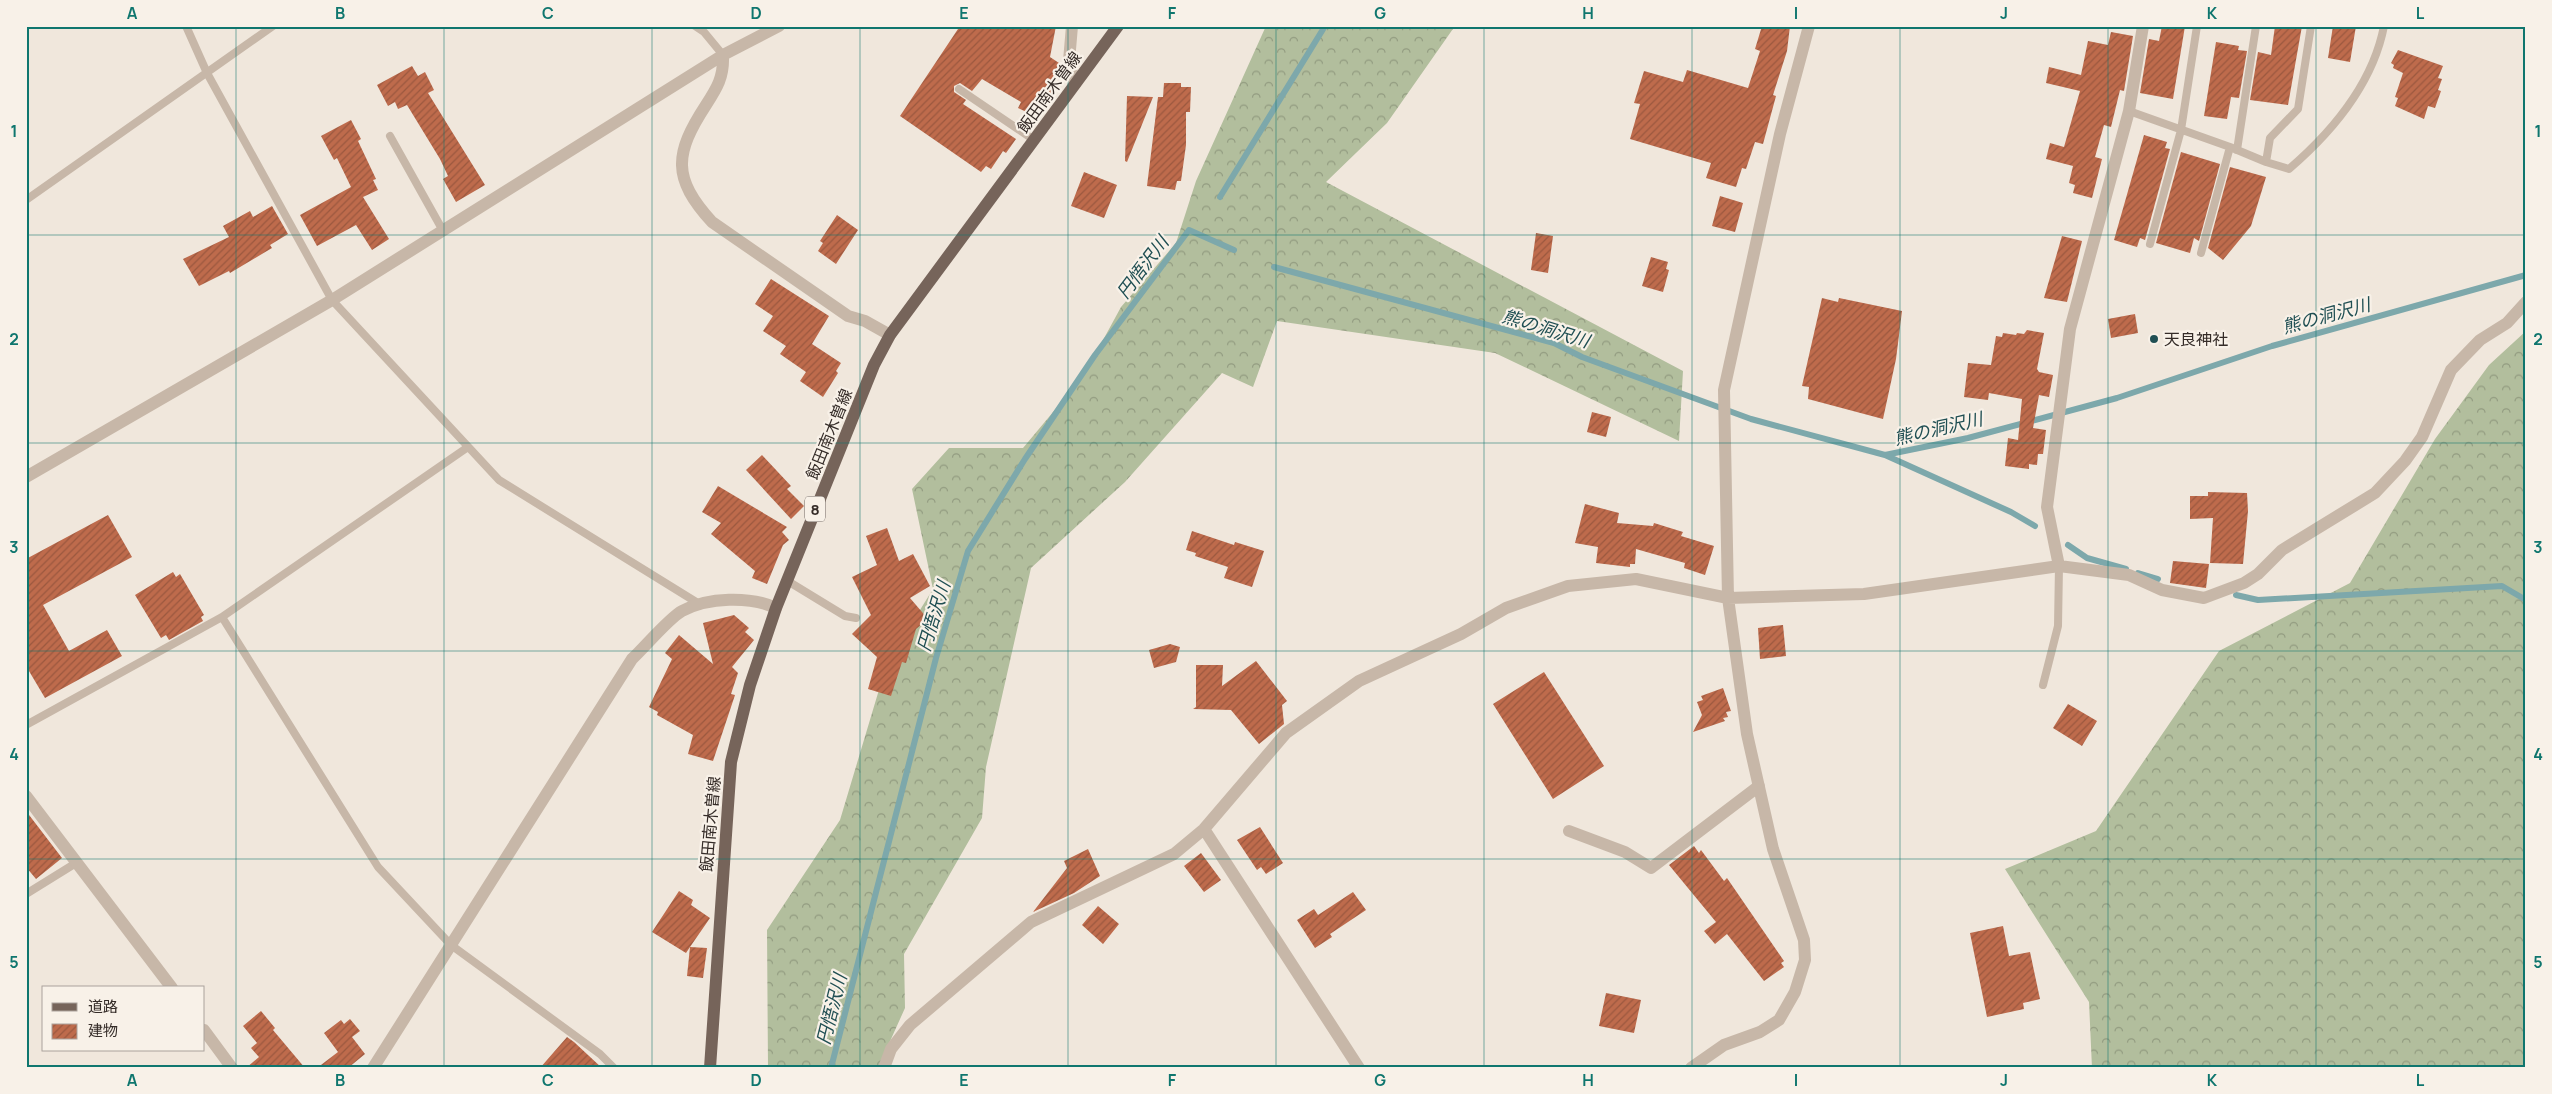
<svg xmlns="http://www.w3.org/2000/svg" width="2552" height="1094" viewBox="0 0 2552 1094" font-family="Manrope,'Noto Sans JP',sans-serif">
  <defs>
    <pattern id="forest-crowns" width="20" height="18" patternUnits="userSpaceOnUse" patternTransform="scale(1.25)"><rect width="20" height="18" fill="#b2be9d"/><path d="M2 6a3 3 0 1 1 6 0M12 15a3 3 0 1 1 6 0" fill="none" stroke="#929b80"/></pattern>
    <pattern id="building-hatch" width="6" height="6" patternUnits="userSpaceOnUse" patternTransform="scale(1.25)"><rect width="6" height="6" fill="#be6b4c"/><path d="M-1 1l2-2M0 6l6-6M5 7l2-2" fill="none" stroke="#9b583f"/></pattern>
  </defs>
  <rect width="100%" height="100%" fill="#f0e7dc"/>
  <path fill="url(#forest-crowns)" d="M1266,26h189l-68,97 -61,59 357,189 -4,70 -184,-88 -218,-32 -24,66 -31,-14 -97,109 -94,86 -45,199 -4,51 -78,136 1,54 -27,60h-110l-1,-138 73,-110 47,-157 46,-74 -21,-100 37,-41h74l61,-73 37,-68 55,-64 20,-62z
    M2526,331v737h-434l-3,-66 -84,-133 91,-38 123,-180 131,-68 85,-144 54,-74z"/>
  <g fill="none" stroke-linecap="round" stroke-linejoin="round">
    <path stroke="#7da8ab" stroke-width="6" d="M1220,197l105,-171
      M1274,267l280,76 28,14 169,62 134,36 83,-17 149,-40 155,-52 254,-71
      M1885,455l126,57 24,14
      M2068,545l19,13 39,11
      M2138,573l20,6
      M2236,595l22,5 244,-14 24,14
      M831,1068l105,-410 32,-107 57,-92 70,-104 94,-125 45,20"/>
  </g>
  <path fill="url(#building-hatch)" d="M960,26h96l-6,31 9,6 -7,29 -17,24 -17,-8 3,-6 -39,-23 -10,12 -12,-8 -6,3v6l12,8 -3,4 53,35 -10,14 -3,-2 -12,18 -5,-3 -5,6 -81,-56z
    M1762,26h28l-3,25 -14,44 3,1 -13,48 -8,-2 -9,27 -4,-1 -6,19 -30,-9 5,-15 -81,-24 10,-35 -6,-1 10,-32 39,11 4,-12 61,18 12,-37 -5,-2z
    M2162,26h23l-12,73 -33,-6 9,-54 10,2z
    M2275,26h27l-14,79 -38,-5 8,-48 13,3z
    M2333,26h23l-6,36 -22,-4z
    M2111,32l22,4 -9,55 -4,-1 -9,37 -7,-2 -9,32 7,2 -10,39 -19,-5 2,-8 -6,-2 4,-17 -27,-7 4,-16 14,4 16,-56 -34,-8 3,-16 32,8 7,-34 20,4z
    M2216,42l23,4 -1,4 9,1 -8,47 -8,-1 -4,22 -23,-3z
    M2398,50l45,16 -5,12 4,1 -4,11 3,1 -6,17 -7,-2 -4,13 -29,-13 3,-8 -3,-1 8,-24 -10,-5 1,-3 -3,-2z
    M412,66l6,10 7,-4 9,18 -6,3 57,92 -29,17 -13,-23 5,-3 -8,-17 -33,-54 -9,4 -3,-7 -7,4 -11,-21z
    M1164,83h17v4h10l-1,25h-4v33l-5,36h-4l-2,9 -28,-4 11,-89h5z
    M1127,96l26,1 -26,65 -2,-1z
    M351,120l10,19 -3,2 18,38 -3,1 5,10 -15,7 26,42 -17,11 -16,-25 -39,21 -17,-31 51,-28 -14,-29 -3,2 -13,-24z
    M2144,135l23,7 -2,6 5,1 -25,91 -5,-2 -3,9 -23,-7z
    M2181,152l39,12 -21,77 -5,-3 -4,15 -34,-10z
    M2230,167l36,10 -15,49 -28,34 -15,-12z
    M1084,172l33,13 -13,33 -33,-12z
    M1720,196l23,7 -8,29 -23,-6z
    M272,206l16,28 -18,11 2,3 -42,25 -1,-2 -30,15 -16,-27 46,-22 -6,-11 27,-15 3,6z
    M837,215l21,15 -22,34 -18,-13 5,-8 -3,-2z
    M1536,233l17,3 -5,37 -17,-3z
    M2062,236l20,5 -15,61 -23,-4z
    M1651,257l17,5 -2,7 3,1 -6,22 -21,-6z
    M771,279l58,37 -17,28 29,19 -5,8 2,2 -15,24 -23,-16 6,-9 -26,-18 6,-8 -23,-15 10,-15 -18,-12z
    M1822,298l16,4 1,-4 63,13 -6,48 -13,60 -75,-20 1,-12 -7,-1z
    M2135,314l3,19 -27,5 -3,-19z
    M2027,330l17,3 -7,36 2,3 14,3 -4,22 -10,-2 -6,33 13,2 -3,24h-5l-1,11 -8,-1v5l-24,-3 3,-28 10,2 4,-41 -33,-6 -1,7 -24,-3 4,-34 23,2 5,-29 6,1 1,-4 13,2 1,-2 7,1z
    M1592,412l19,5 -5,20 -19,-5z
    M762,455l29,31 -4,3 17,17 -13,13 -45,-49z
    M718,486l69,41 -5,5 7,8 -6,5 -16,39 -15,-6 3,-7 -44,-37 10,-11 -19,-11z
    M2208,492l39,1 1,18 -5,53 -33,-1 3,-45 -23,1v-23h18z
    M1585,504l34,9 -2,10 36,3 1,-3 29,9 -2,4 33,10 -9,29 -21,-7 1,-5 -49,-14 -1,15h-5v3l-34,-4 2,-16 -23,-4z
    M108,515l24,42 -89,48 26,46 38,-21 15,26 -77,42 -19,-32v-107z
    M887,528l12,33 14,-7 17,32 -20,12 18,21 -12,10 -10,34 -4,-1 -11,34 -23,-7 9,-32 -25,-23 19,-19 -19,-38 25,-12 -11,-29z
    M1192,531l42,14 1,-3 29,9 -12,36 -28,-9 4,-11 -33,-11 1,-3 -10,-3z
    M2173,561l36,3 -3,24 -36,-5z
    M173,572l3,5 4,-3 24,41 -3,2 2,4 -34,19 -3,-5 -5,3 -26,-43z
    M734,615l15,13 -4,4 9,8 -22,27 6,6 -7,21 4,1 -22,66 -25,-7 5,-19 -36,-20 1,-3 -9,-5 23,-48 -7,-6 14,-18 34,29 -10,-41z
    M1783,625l3,31 -26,3 -2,-31z
    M1170,644l10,3 -4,15 -22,6 -5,-18z
    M1256,661l31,40 -5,4 2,19 -25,20 -28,-34 -38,-1 3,-2v-42h27l-1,21z
    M1544,672l60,94 -51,33 -60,-95z
    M1723,688l8,23 -5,1 2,5 -5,1 2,3 -32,11 9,-17 -5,-13 6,-2 -2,-4z
    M2068,704l29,17 -15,25 -29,-18z
    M26,811l36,47 -26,21 -10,-12z
    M1260,827l23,36 -17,11 -5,-7 -4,3 -20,-30z
    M1694,846l5,7 2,-3 23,31 3,-3 57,83 -3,2 3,4 -20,14 -37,-47 -12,10 -11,-13 12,-9 -47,-57z
    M1088,849l12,27 -26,17 -41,19 34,-44 -3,-7z
    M1201,853l20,27 -17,12 -20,-26z
    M679,891l14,9 -2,5 19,13 -20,29 17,1 -4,30 -16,-2 3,-29 -4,6 -34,-21z
    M1353,892l13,18 -36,24 2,3 -17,11 -18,-28 17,-11 4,6z
    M1098,906l21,18 -16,20 -21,-19z
    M2003,926l6,30 21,-4 10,47 -17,4 1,6 -37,8 -17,-84z
    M1606,993l35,7 -7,33 -35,-7z
    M261,1011l14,17 -2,2 32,38h-59l13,-11 -8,-9 6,-5 -14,-17z
    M350,1019l10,12 -8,6 13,17 -17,14h-31l21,-16 -14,-19 17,-13 3,4z
    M567,1037l7,5 28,26h-62z"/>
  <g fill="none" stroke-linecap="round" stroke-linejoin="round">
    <path stroke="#c7b7a8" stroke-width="8" d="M186,26l21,47 125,227 167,180 202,125
      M695,26l9,6 19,23
      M959,89l75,51
      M2129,111l101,36 36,15 23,7c43,-37 84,-86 95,-143
      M390,136l52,93
      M2237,150l19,-124
      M2266,162l4,-24 28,-29 13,-83
      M26,200l247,-174
      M2150,244l31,-114 16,-104
      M2201,253l29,-106
      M786,580l59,36 11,2
      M222,617l156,250 73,78 149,109 14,14
      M2043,685l15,-59 1,-60
      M26,725l196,-108 246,-170
      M26,894l50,-31"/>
    <path stroke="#c7b7a8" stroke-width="12" d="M1072,26l-3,35 6,23
      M723,55c1,22 -6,33 -17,50 -32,49 -34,73 6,117l136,94 17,5 25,14
      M26,477l306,-177 391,-245 56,-29
      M2059,566l-12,-59 23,-178 59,-218 14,-85
      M26,796l146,192
      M1204,829l155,239
      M1569,831l56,21 26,16 108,-82
      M204,1030l28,38
      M373,1068l259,-409c13,-12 37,-41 50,-48 26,-14 68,-15 94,-3
      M884,1068l7,-19 19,-24 121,-103 143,-68 30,-25 82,-96 73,-52 102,-47 45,-26 62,-22 68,-7 92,19 136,-4 195,-28 70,9 33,15 42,8 40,-15 14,-9 24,-24 93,-57 30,-32 17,-24 29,-67 29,-30 27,-17 19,-21
      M1691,1068l33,-23 36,-13 19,-12 16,-28 10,-32 -1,-20 -31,-91 -26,-115 -19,-136 -4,-208 56,-256 29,-108"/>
    <path stroke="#76645a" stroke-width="12" d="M710,1068l21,-306 19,-77 26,-77 98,-243 16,-30 228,-309"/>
  </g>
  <path fill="none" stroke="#0f766e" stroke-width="1" stroke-opacity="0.55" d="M236,26v1042M444,26v1042M652,26v1042M860,26v1042M1068,26v1042M1276,26v1042M1484,26v1042M1692,26v1042M1900,26v1042M2108,26v1042M2316,26v1042M26,235h2500M26,443h2500M26,651h2500M26,859h2500"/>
  <circle fill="#204f53" stroke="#f8f1e8" stroke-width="2" cx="2154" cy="339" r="5"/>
  <g text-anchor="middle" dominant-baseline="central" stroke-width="4.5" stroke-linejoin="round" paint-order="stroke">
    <rect fill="#f8f1e8" stroke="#706762" stroke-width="1" x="805" y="496.5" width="20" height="25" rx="4"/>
    <g font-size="15" font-weight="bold" fill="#352c28">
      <text x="815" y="509">8</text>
    </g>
    <g font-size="16" fill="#352c28" stroke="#f8f1e8">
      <text transform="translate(1049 92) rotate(-54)">飯田南木曽線</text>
      <text transform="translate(829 434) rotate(-68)">飯田南木曽線</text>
      <text transform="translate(710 824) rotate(-85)">飯田南木曽線</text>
    </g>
    <g font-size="16" fill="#352c28" stroke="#f8f1e8" text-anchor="start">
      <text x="2164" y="339">天良神社</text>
    </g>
    <g font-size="18" font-style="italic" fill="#204f53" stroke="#f8f1e8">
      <text transform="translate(1142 267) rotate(-53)">円悟沢川</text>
      <text transform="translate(2326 315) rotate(-15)">熊の洞沢川</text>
      <text transform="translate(1546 328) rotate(17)">熊の洞沢川</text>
      <text transform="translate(1938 428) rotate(-13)">熊の洞沢川</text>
      <text transform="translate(933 616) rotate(-73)">円悟沢川</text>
      <text transform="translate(831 1009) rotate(-76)">円悟沢川</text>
    </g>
  </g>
  <rect width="2552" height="1094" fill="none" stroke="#f8f1e8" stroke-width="55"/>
  <rect x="42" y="986" width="162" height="65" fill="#f8f1e8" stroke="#aaa29b"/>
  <rect x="52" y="1003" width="25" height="8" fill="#76645a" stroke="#aaa29b"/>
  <text x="88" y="1012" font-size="15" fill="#352c28">道路</text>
  <rect x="52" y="1024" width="25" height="15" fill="url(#building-hatch)" stroke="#aaa29b"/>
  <text x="88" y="1036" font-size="15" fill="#352c28">建物</text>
  <rect x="28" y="28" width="2496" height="1038" fill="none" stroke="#0f766e" stroke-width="2"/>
  <g font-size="16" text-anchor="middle" font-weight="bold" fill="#0f766e">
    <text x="132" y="19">A</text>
    <text x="340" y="19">B</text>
    <text x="548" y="19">C</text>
    <text x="756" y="19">D</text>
    <text x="964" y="19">E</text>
    <text x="1172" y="19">F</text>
    <text x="1380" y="19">G</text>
    <text x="1588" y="19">H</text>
    <text x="1796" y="19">I</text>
    <text x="2004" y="19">J</text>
    <text x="2212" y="19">K</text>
    <text x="2420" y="19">L</text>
    <text x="14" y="137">1</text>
    <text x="2538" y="137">1</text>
    <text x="14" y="345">2</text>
    <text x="2538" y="345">2</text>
    <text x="14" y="553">3</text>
    <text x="2538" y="553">3</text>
    <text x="14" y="760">4</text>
    <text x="2538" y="760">4</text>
    <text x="14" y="968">5</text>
    <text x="2538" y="968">5</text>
    <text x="132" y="1086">A</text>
    <text x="340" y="1086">B</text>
    <text x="548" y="1086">C</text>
    <text x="756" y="1086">D</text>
    <text x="964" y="1086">E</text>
    <text x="1172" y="1086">F</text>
    <text x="1380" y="1086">G</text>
    <text x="1588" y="1086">H</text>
    <text x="1796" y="1086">I</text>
    <text x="2004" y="1086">J</text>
    <text x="2212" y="1086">K</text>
    <text x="2420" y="1086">L</text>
  </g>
</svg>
